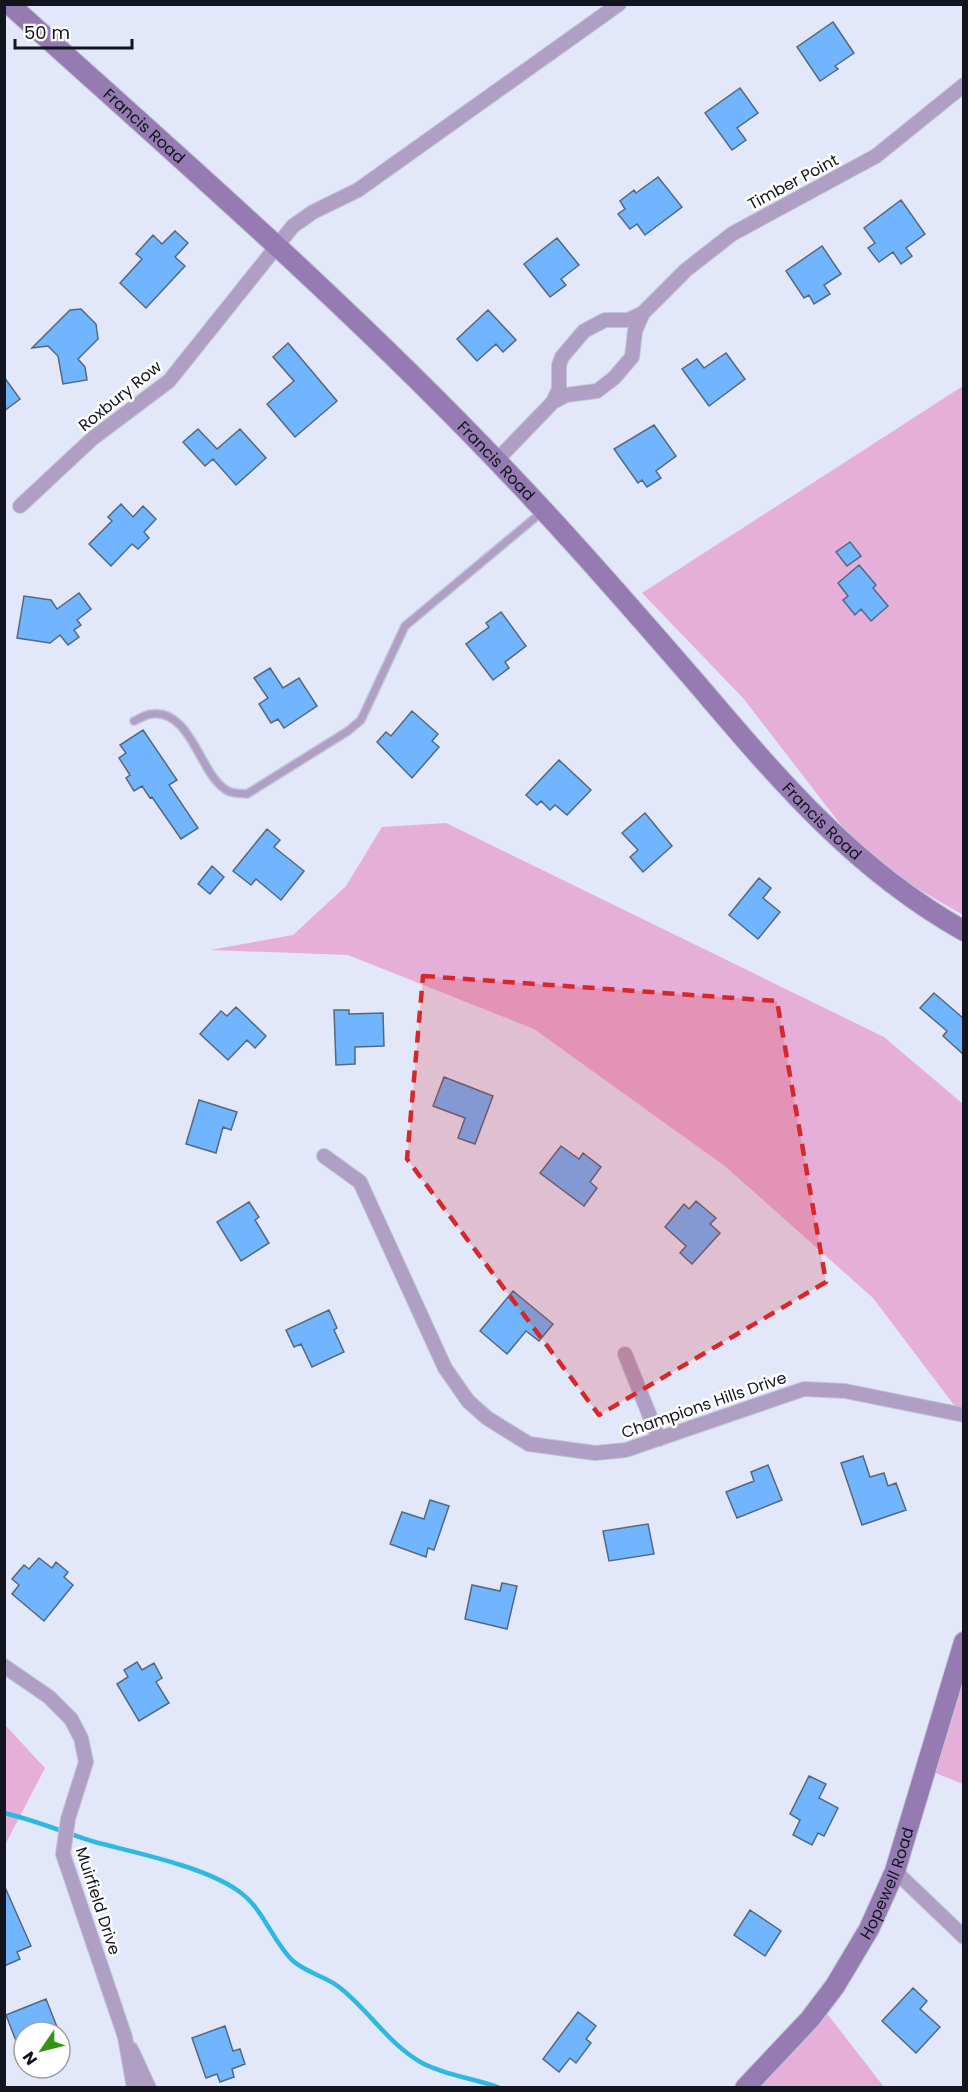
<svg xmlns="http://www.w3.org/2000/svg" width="968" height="2092" viewBox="0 0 968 2092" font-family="Poppins,sans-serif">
  <rect width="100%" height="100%" fill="#e3e7fa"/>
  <path fill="#e6afda" d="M963,386v529l-95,-55 -125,-162 -101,-105z
    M446,823l438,214 79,67v313l-90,-119 -147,-131 -192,-138 -186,-74 -138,-5 83,-15 53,-49 36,-59z
    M963,1659v125l-40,-16z
    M5,1725l40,43 -40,77z
    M825,2011l59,76 -135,1z"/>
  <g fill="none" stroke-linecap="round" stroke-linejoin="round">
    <path stroke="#2db9e1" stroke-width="4.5" d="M4,1813c31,7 61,20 91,29 41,11 107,24 142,48 27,18 33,48 55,70 14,13 33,16 47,27 30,23 49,57 83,76 25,13 52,15 78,25"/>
  </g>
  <path fill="#70b5fd" stroke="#54687f" stroke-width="1.5" d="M833,22l21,31 -19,13 3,3 -18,12 -23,-34z
    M740,88l18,25 -21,15 9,12 -14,10 -27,-37z
    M658,177l24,30 -37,28 -8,-11 -7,5 -12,-15 7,-5 -5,-8 14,-11 2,3z
    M901,200l24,34 -19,14 6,8 -11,8 -8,-12 -14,10 -11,-14 7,-5 -11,-15z
    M175,231l13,12 -13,14 10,9 -39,42 -26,-25 22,-24 -6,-5 17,-19 9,9z
    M557,238l22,27 -18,14 5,6 -16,12 -26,-33z
    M822,246l19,28 -17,11 6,9 -16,10 -5,-9 -5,3 -18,-27z
    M81,309l15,15 2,15 -20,20 7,8 2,13 -24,4 -5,-28 -10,-10 -16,2 38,-38z
    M488,310l28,30 -13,12 -7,-8 -19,17 -20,-22z
    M288,343l49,58 -42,36 -28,-33 27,-23 -21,-24z
    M726,353l19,26 -36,27 -27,-37 15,-10 7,9z
    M4,377l16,22 -16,12z
    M654,425l22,31 -20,15 5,7 -14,9 -5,-7 -4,3 -24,-34z
    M198,429l19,20 23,-20 26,29 -30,27 -23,-26 -8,7 -22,-24z
    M121,504l12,13 10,-11 13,13 -12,13 5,6 -11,11 -6,-5 -21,22 -22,-22 23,-23 -4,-4z
    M850,542l11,14 -14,10 -11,-14z
    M859,565l17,20 -3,3 15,18 -17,15 -10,-12 -6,6 -12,-15 5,-4 -10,-13z
    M79,593l12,16 -14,11 4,5 -7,5 5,7 -11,8 -8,-10 -10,8 -33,-5 7,-42 27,4 6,9z
    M501,612l25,34 -21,16 4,6 -16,12 -27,-36 23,-17 -3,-4z
    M270,668l13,20 16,-10 18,28 -33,22 -6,-9 -7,4 -12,-19 9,-6 -14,-20z
    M412,711l26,23 -6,7 7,6 -27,31 -35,-36 9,-10 5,4z
    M143,730l34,50 -8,5 29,43 -17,11 -29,-42 -2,1 -8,-12 -8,5 -8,-13 4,-3 -11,-17 7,-5 -6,-8z
    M559,760l32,30 -24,25 -12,-10 -5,5 -9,-9 -4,4 -11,-10z
    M645,813l27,33 -29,26 -13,-15 8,-7 -16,-17z
    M267,829l13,11 -6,7 30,24 -23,29 -25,-21 -5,6 -18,-14z
    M212,866l12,11 -14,17 -12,-10z
    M759,878l12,10 -8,10 17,14 -22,27 -29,-24z
    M934,993l29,25v36l-20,-18 4,-5 -27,-23z
    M236,1007l30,29 -11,12 -8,-8 -19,20 -28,-26 21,-23 6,5z
    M334,1010h15v4l34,-1 1,33 -29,1v17l-19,1z
    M444,1077l49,19 -18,48 -17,-6 7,-20 -32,-12z
    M199,1100l38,12 -6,18 -8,-3 -7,26 -30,-9z
    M561,1146l18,13 4,-6 18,14 -11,15 7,6 -13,18 -44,-33z
    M696,1201l20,17 -6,6 10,9 -28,31 -12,-11 6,-7 -21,-19 19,-23 5,5z
    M249,1202l10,15 -4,3 14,23 -28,18 -24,-39z
    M513,1291l40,33 -14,17 -13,-10 -19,23 -27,-23z
    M329,1310l8,18 -3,2 10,22 -32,15 -11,-23 -7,3 -8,-17z
    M863,1456l7,21 14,-4 4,13 8,-3 10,27 -44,15 -21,-62z
    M768,1465l14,35 -45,18 -11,-26 28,-11 -3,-9z
    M430,1500l19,6 -15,44 -6,-2 -2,9 -36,-13 12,-32 22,7z
    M648,1524l6,30 -45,7 -6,-30z
    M39,1558l13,10 4,-6 12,10 -4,5 9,8 -29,36 -32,-27 7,-9 -7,-6 12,-14 5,4z
    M502,1583l15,3 -10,43 -42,-10 7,-34 28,6z
    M137,1662l5,8 12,-7 8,15 -6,4 13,21 -30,18 -22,-37 11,-7 -4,-7z
    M809,1776l17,8 -7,14 19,10 -14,28 -6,-3 -6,12 -19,-10 7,-15 -10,-6z
    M4,1885l27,61 -14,6 3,7 -16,7z
    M750,1910l31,21 -16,25 -31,-21z
    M913,1988l14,13 -7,8 20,18 -24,26 -34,-32z
    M46,1999l13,33h-35l-1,27 -17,-44z
    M578,2012l18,14 -10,13 5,4 -15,20 -6,-5 -11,14 -16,-13z
    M225,2026l8,25 7,-2 5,15 -13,5 2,8 -14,5 -3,-8 -11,4 -14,-40z"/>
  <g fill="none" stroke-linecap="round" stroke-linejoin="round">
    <g stroke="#c2c5d7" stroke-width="10">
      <path id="lane" d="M134,721c5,-2 12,-7 18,-7 40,-5 48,63 76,77 5,3 14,2 19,3l101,-63 13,-11 44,-94 137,-114"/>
    </g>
    <g stroke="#c2c5d7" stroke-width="16">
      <path id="street" d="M553,402l6,-13v-24l3,-8 22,-26 21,-11h23l15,-7 43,-43 46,-36 144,-78 88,-71
        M497,460l56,-58 13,-7 31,-4 17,-13 18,-21 3,-26 8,-18
        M20,506l73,-68 76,-57 124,-155 20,-14 45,-22 261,-186
        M324,1156l36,26 85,186 23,33 19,17 42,26 66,9 31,-3 178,-61 41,2 119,24
        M625,1354l34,85
        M4,1666l45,31 22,22 10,19 5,24 -18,57 -5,35 62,183 9,51
        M895,1871l69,66
        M131,2049l18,39"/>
    </g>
    <g stroke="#c2c5d7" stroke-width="22">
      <g id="secondary">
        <path id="s1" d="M9,4c173,156 349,309 508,478 63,66 123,136 183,205 79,93 155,183 264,244"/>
        <path id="s2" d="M745,2088l65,-69 25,-33 34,-57 26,-58 69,-229"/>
      </g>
    </g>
    <use href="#lane" stroke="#b09fc4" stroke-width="7"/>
    <use href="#street" stroke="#b09fc4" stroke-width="14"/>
    <use href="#secondary" stroke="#957bb1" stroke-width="20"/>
  </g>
  <path fill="#d62828" fill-opacity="0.2" stroke="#d62828" stroke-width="4.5" stroke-dasharray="12 8" stroke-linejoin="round" d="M423,976l354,25 49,281 -227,133 -192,-256z"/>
  <g text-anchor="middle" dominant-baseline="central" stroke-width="5" stroke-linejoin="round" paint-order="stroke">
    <g font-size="16" fill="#12141f" stroke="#fff">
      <text stroke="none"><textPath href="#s1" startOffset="182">Francis Road</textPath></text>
      <text transform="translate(793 182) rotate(-28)">Timber Point</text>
      <text transform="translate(120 396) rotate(-39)">Roxbury Row</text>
      <text stroke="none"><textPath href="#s1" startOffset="668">Francis Road</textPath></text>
      <text stroke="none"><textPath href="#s1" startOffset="1154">Francis Road</textPath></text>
      <text transform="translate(704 1405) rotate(-19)">Champions Hills Drive</text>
      <text stroke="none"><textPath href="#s2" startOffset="252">Hopewell Road</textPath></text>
      <text transform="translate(98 1901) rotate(72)">Muirfield Drive</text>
    </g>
  </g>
  <rect width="968" height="2092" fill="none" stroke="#12141f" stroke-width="12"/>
  <g transform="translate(42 2050) rotate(235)"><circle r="28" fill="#ffffff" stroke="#a0a1a5" stroke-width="1.5"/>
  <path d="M0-4.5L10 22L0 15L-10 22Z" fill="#339413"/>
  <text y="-9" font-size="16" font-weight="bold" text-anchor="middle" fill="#12141f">N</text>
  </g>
  <path d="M15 39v9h117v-9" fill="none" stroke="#12141f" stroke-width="3"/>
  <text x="24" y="39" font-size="18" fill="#12141f" stroke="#ffffff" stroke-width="4.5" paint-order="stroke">50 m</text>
</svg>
